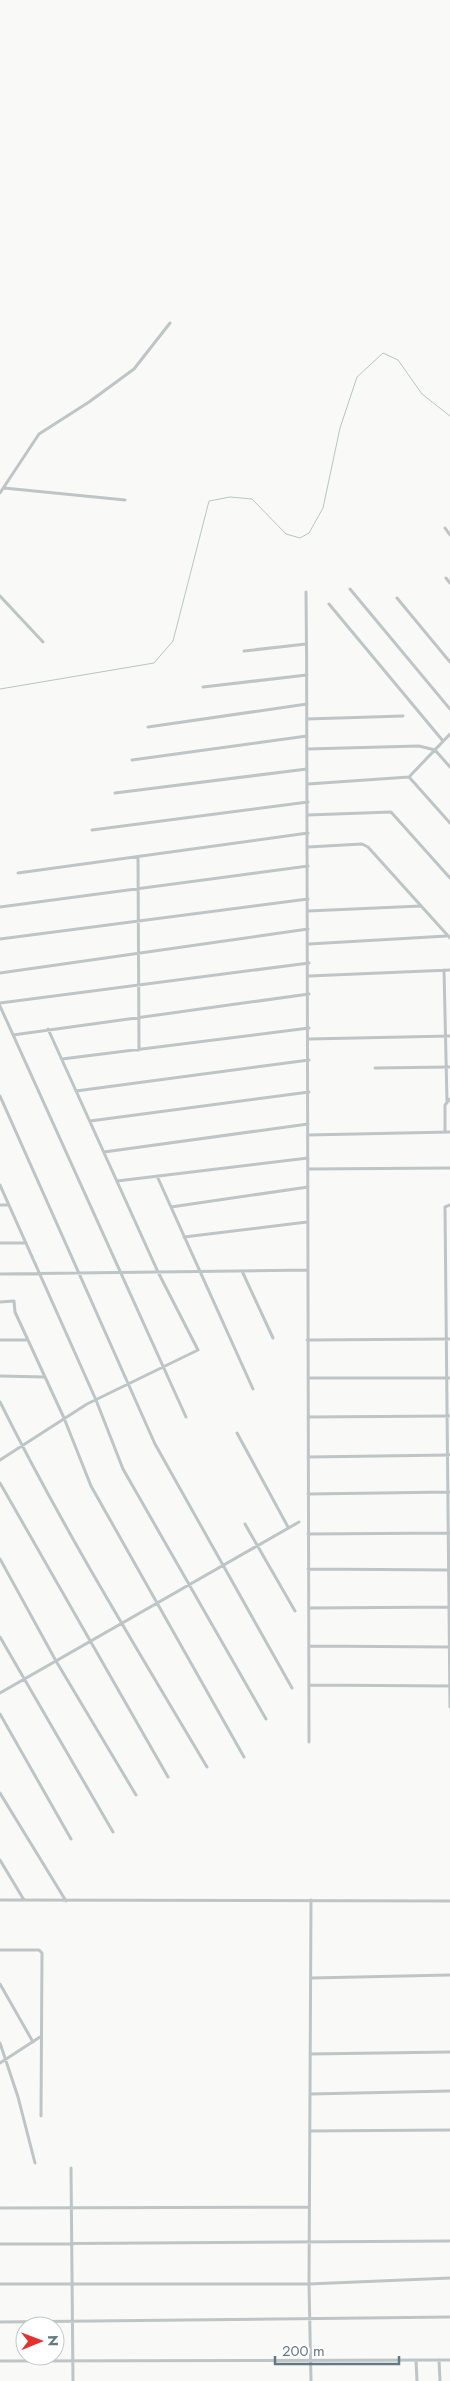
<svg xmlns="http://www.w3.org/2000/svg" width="450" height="2381" viewBox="0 0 450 2381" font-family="Jost,sans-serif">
  <rect width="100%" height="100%" fill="#f9f9f7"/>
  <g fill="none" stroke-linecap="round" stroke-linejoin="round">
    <path stroke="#b5c6c7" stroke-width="1" d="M0,689l154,-26 19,-22 36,-140 21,-4 22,2 34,35 14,4 9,-5 14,-25 17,-80 17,-51 26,-24 15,7 24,34 28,22"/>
    <path stroke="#bdc5c7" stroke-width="3" d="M4,488l121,12
      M0,493l39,-59 50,-32 45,-33 36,-46
      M445,528l5,7
      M446,578l4,5
      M350,589l100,120
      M306,592c4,383 1,766 3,1150
      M0,596l43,46
      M397,598l53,64
      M329,604l114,137
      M244,651l62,-7
      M203,687l104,-12
      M307,719l96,-3
      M148,727l159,-23
      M307,749l112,-3 16,4 15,17
      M132,760l175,-24
      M409,777l41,46
      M308,784l101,-7 41,-43
      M115,793l192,-24
      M308,815l83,-3 59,66
      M92,830l216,-28
      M308,847l54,-3 6,3 82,91
      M138,857l1,193
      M18,873l290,-40
      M0,907l308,-41
      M308,911l113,-5
      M0,939l308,-40
      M309,944l138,-8
      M444,970l3,132
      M0,973l308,-44
      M309,976l141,-6
      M0,1003l309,-40
      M0,1006l186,411
      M13,1035l296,-41
      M309,1039l141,-3
      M62,1059l247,-31
      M375,1068l75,-1
      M76,1091l233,-31
      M0,1096l155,348 137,244
      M90,1121l219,-29
      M445,1132v-27l5,-6
      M308,1135l142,-3
      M104,1152l204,-28
      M308,1169l142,-1
      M157,1176l96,213
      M117,1181l191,-23
      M0,1185l96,215 27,69 143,250
      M0,1205h9
      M450,1205l-5,2 5,500
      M171,1207l137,-20
      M184,1237l123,-15
      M0,1243h26
      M242,1271l31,67
      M0,1274l307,-4
      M0,1302l14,-1 1,11 49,106 27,68 153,271
      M0,1340h28
      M307,1340l143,-1
      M0,1376l45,1
      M308,1378h142
      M0,1402c62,125 136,245 207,365
      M308,1417l142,-1
      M237,1433l51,94
      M308,1457l142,-2
      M0,1460l87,-56 111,-54 -40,-78 -110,-243
      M0,1483l168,294
      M308,1494l141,-2
      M245,1524l50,87
      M308,1534l141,-1
      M0,1559l56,102 80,134
      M308,1569l141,1
      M309,1608l140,-1
      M0,1637l113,195
      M309,1646l140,1
      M309,1685l141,1
      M0,1693l299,-171
      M0,1714l71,125
      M0,1793l66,108
      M0,1860l24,40
      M0,1900l450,1
      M311,1900l-2,384 2,97
      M0,1950h39l3,3 -1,163
      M311,1978l139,-3
      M0,1984l33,58
      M0,2043l18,54 17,66
      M310,2054l140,-2
      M0,2063l40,-26
      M310,2094l140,-3
      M310,2131l140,-1
      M71,2168l2,213
      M0,2208l309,-1
      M0,2244l450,-3
      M0,2284h309l141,-6
      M0,2322l450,-5
      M416,2360l1,21
      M439,2360l1,21
      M0,2361l450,-1"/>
  </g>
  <g transform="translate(40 2341) rotate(89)"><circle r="24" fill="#ffffff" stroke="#c1cacd"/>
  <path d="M0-4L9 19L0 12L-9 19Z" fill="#e2312e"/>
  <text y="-8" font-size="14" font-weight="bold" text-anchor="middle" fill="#647a82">N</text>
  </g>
  <path d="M275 2356v8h124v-8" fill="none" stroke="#647a82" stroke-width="2.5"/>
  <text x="282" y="2356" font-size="15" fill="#647a82" stroke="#ffffff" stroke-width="4" paint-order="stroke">200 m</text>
</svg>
